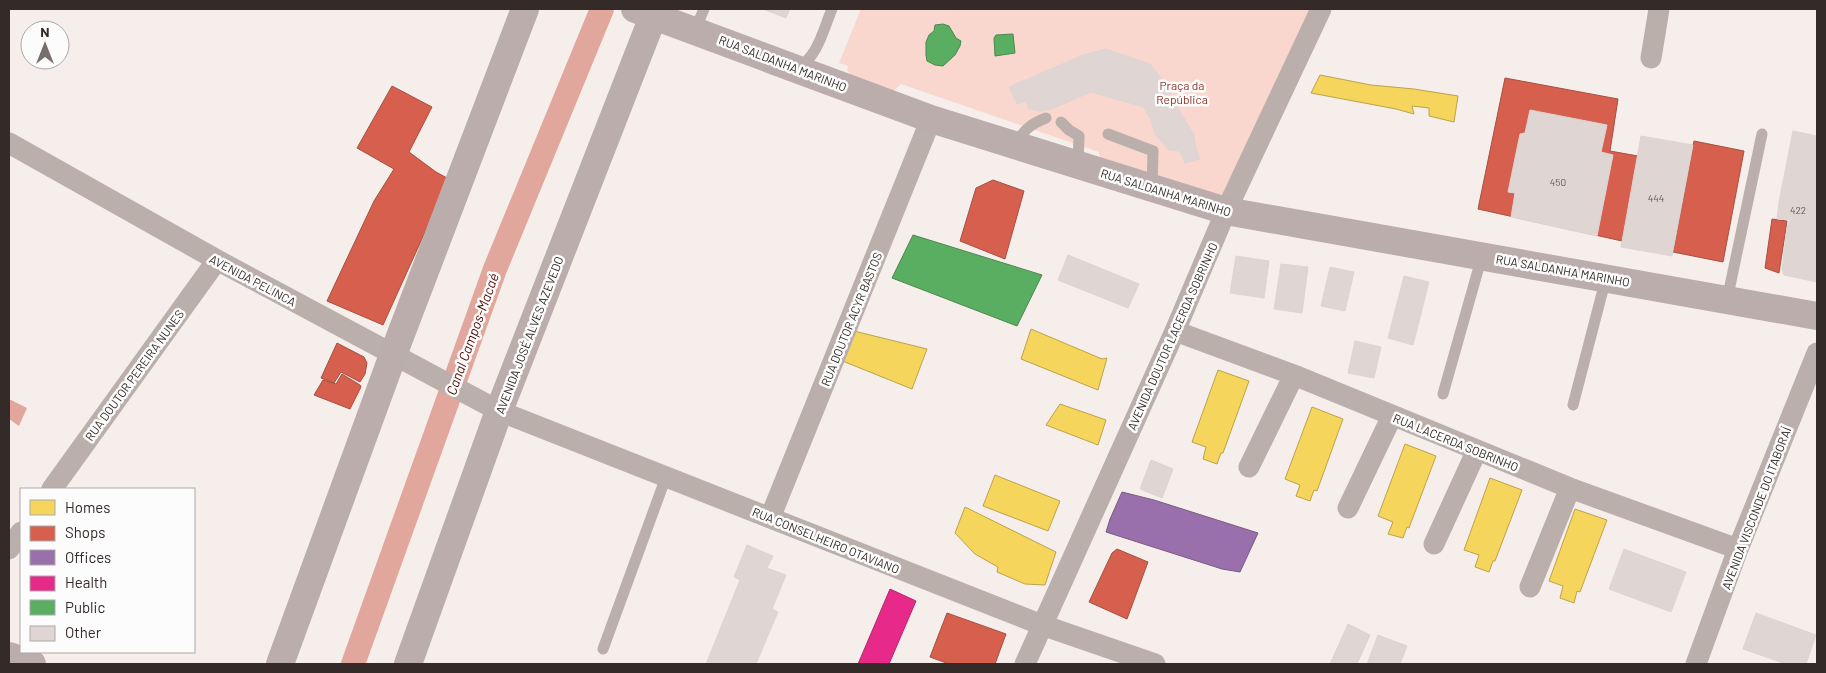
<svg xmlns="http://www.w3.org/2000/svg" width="1826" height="673" viewBox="0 0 1826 673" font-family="Barlow,sans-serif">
  <rect width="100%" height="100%" fill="#f6eeeb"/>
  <path fill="#f9d6ce" d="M861,9h449l-88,186 -18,-4 -46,-16 -53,-15 -5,-3 -1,-5 -198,-68 -9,8 -39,-14 -6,-8 1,-4 -9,-3z"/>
  <path fill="#e1a79c" d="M9,399l18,9 -8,18 -10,-7z"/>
  <path fill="#f6d55c" stroke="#bca24c" d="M1320,75l51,10 43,4 44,7 -4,26 -25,-6v-8l-17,-2 2,8 -18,-5 -85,-16z
    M1031,329l71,30 5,-1 -9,32 -77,-31z
    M854,331l73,18 -15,40 -72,-29z
    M1218,370l31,11 -26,72h-2l-4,11 -14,-5 3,-12 -14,-5z
    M1060,404l46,16 -8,25 -52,-20z
    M1312,407l31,12 -26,72 -3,-1 -4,11 -14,-5 4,-11 -15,-6z
    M1405,444l31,12 -27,72 -2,-1 -4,11 -15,-4 5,-12 -15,-6z
    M995,475l65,26 -12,30 -65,-25z
    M1490,478l32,12 -27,71h-2l-4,11 -14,-5 4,-12 -15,-5z
    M965,507l91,45 -11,33 -20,-1 -28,-12 1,-5 -23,-13 -20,-21z
    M1575,509l32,11 -27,72 -3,-1 -3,12 -14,-5 3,-12 -14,-5z"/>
  <path fill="#d6604d" stroke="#a55042" d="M1505,78l113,21 -8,52 28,5 -16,85 -144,-32z
    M392,86l40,21 -23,45 27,20 11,6 -16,41 -48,106 -56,-24 47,-100 20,-32 -37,-21z
    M1694,141l50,10 -21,111 -50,-10z
    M993,180l31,11 -19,68 -45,-18 16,-53z
    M1772,219l15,2 -8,52 -14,-5z
    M337,343l27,14 3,6 -2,11 -5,8 -19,-10 -7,11 -13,-5z
    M342,374l18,11 1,2 -11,22 -36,-14 9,-15 13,4z
    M1117,549l31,13 -21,57 -38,-17 23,-49z
    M947,613l59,21 -11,30h-46l-19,-7z"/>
  <path fill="#9970ab" stroke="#7b5b84" d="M1122,492l32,8 104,33 -18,39 -18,-3 -116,-37 4,-13z"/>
  <path fill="#e7298a" stroke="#b1296d" d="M890,589l26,12 -27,63h-31z"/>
  <path fill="#5aae61" stroke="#4f8650" d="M943,24l6,2 7,12 5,3 -1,5 -5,9 -12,11 -8,-1 -8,-4 -1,-6v-13l3,-7 5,-4 1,-6z
    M1013,34l2,19 -20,3 -1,-18 2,-3z
    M913,235l129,40 -25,51 -125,-48z"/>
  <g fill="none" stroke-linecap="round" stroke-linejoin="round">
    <path stroke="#e1a79c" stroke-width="24" d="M353,664l142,-395 107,-260"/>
  </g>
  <path fill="#dfd6d4" stroke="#ded5d3" d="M763,9h27l-4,9z
    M1106,49l44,15 14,18 16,30 14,23 2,14 4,10 -15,4 -5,-12 -11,-1 -14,-16 -4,-14 -7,-13 -53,-15 -40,17 -11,2 -11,-2 -3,-8 -9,3 -8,-17 74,-32z
    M1530,110l77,15 -6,27 12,3 -16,81 -86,-19 4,-24 -7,-1 12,-58 5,-1z
    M1793,131l24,5v146l-33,-7 -2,-6 5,-41 3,-8 -13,-1 2,-17z
    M1641,136l52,9 -21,111 -51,-9z
    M1068,255l71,29 -11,24 -70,-28z
    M1236,256l33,5 -5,37 -34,-5z
    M1281,264l27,3 -6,46 -28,-4z
    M1330,267l24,5 -9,39 -24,-5z
    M1404,276l25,6 -16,63 -25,-7z
    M1355,341l26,6 -7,31 -26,-5z
    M1151,460l22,9 -11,29 -22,-9z
    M747,545l26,11 -6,12 19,7 -14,34 6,3 -22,52h-50l34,-84 -6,-3z
    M1624,549l62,23 -15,40 -62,-23z
    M1756,613l60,22 -10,29h-20l-43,-15z
    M1348,624l22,11 -13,29h-27z
    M1378,635l29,11 -7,18h-33z"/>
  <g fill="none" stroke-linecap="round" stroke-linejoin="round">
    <path stroke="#bbafac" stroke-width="11" d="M695,30l9,-21
      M797,68c21,-11 26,-38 35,-59
      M1061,122l8,8 10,6 -1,29
      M1108,134l45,17 -1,37
      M1015,145c8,-14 15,-21 31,-27
      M1727,300l35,-166
      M1443,394l39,-138
      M1573,405l33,-127
      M603,649l63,-172"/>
    <path stroke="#bbafac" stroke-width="21" d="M1651,58l8,-49
      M9,143l208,117 282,151 543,214 113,39
      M1175,331l119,44 276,113 168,61
      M1249,467l45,-92
      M52,489l165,-229
      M1348,508l44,-92
      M770,518l161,-399
      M1434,544l43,-94
      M9,549l12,-17
      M1530,587l40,-99
      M1025,664l150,-333 51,-120 95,-202
      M1696,664l42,-115 79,-196"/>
    <path stroke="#baadab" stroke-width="28" d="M635,9l296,110 295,92 591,105
      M9,656l23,8
      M280,664l113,-309 132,-346
      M408,664l91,-253 157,-402"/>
  </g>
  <g text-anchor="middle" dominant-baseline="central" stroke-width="5" stroke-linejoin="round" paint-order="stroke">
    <g font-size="10" fill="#625856">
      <text x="1558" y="182">450</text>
      <text x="1656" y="198">444</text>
      <text x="1798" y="210">422</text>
    </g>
    <g font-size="12" fill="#342a28" stroke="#fcfcfc">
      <text transform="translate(783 63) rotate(21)">RUA SALDANHA MARINHO</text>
      <text transform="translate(1166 192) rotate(17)">RUA SALDANHA MARINHO</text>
      <text transform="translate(1563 270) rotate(10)">RUA SALDANHA MARINHO</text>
      <text transform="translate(253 280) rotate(28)">AVENIDA PELINCA</text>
      <text transform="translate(851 319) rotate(-68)">RUA DOUTOR ACYR BASTOS</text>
      <text transform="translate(529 335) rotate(-69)">AVENIDA JOSÉ ALVES AZEVEDO</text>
      <text transform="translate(1172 336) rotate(-66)">AVENIDA DOUTOR LACERDA SOBRINHO</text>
      <text transform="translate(134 375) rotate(-54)">RUA DOUTOR PEREIRA NUNES</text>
      <text transform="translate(1456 442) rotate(22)">RUA LACERDA SOBRINHO</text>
      <text transform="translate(1756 508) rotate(-69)">AVENIDA VISCONDE DO ITABORAÍ</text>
      <text transform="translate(826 540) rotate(22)">RUA CONSELHEIRO OTAVIANO</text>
    </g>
    <g font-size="12" fill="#8e3022" stroke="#fcfcfc">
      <text x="1182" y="85">Praça da<tspan x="1182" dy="14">República</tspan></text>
    </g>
    <g font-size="14" font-style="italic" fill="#510802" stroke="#fcfcfc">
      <text transform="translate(472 334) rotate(-70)">Canal Campos-Macaé</text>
    </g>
  </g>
  <rect width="1826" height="673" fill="none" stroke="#342a28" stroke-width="20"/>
  <rect x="20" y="488" width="175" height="165" fill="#fcfcfc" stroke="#aca8a7"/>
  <rect x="30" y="500" width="25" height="15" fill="#f6d55c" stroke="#aca8a7"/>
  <text x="65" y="513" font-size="15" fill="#342a28">Homes</text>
  <rect x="30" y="526" width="25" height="15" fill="#d6604d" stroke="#aca8a7"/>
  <text x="65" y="538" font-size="15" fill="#342a28">Shops</text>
  <rect x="30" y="550" width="25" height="15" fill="#9970ab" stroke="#aca8a7"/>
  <text x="65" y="563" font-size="15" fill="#342a28">Offices</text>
  <rect x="30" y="576" width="25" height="15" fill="#e7298a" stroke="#aca8a7"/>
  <text x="65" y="588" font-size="15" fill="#342a28">Health</text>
  <rect x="30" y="600" width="25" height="15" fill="#5aae61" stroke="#aca8a7"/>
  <text x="65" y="613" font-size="15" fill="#342a28">Public</text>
  <rect x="30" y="626" width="25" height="15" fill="#dfd6d4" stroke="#aca8a7"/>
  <text x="65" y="638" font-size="15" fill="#342a28">Other</text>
  <g transform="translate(45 45)"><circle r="24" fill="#fcfcfc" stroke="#aca8a7"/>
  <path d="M0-4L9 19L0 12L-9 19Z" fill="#786f6c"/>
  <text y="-8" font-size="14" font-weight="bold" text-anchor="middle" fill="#342a28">N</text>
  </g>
</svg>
